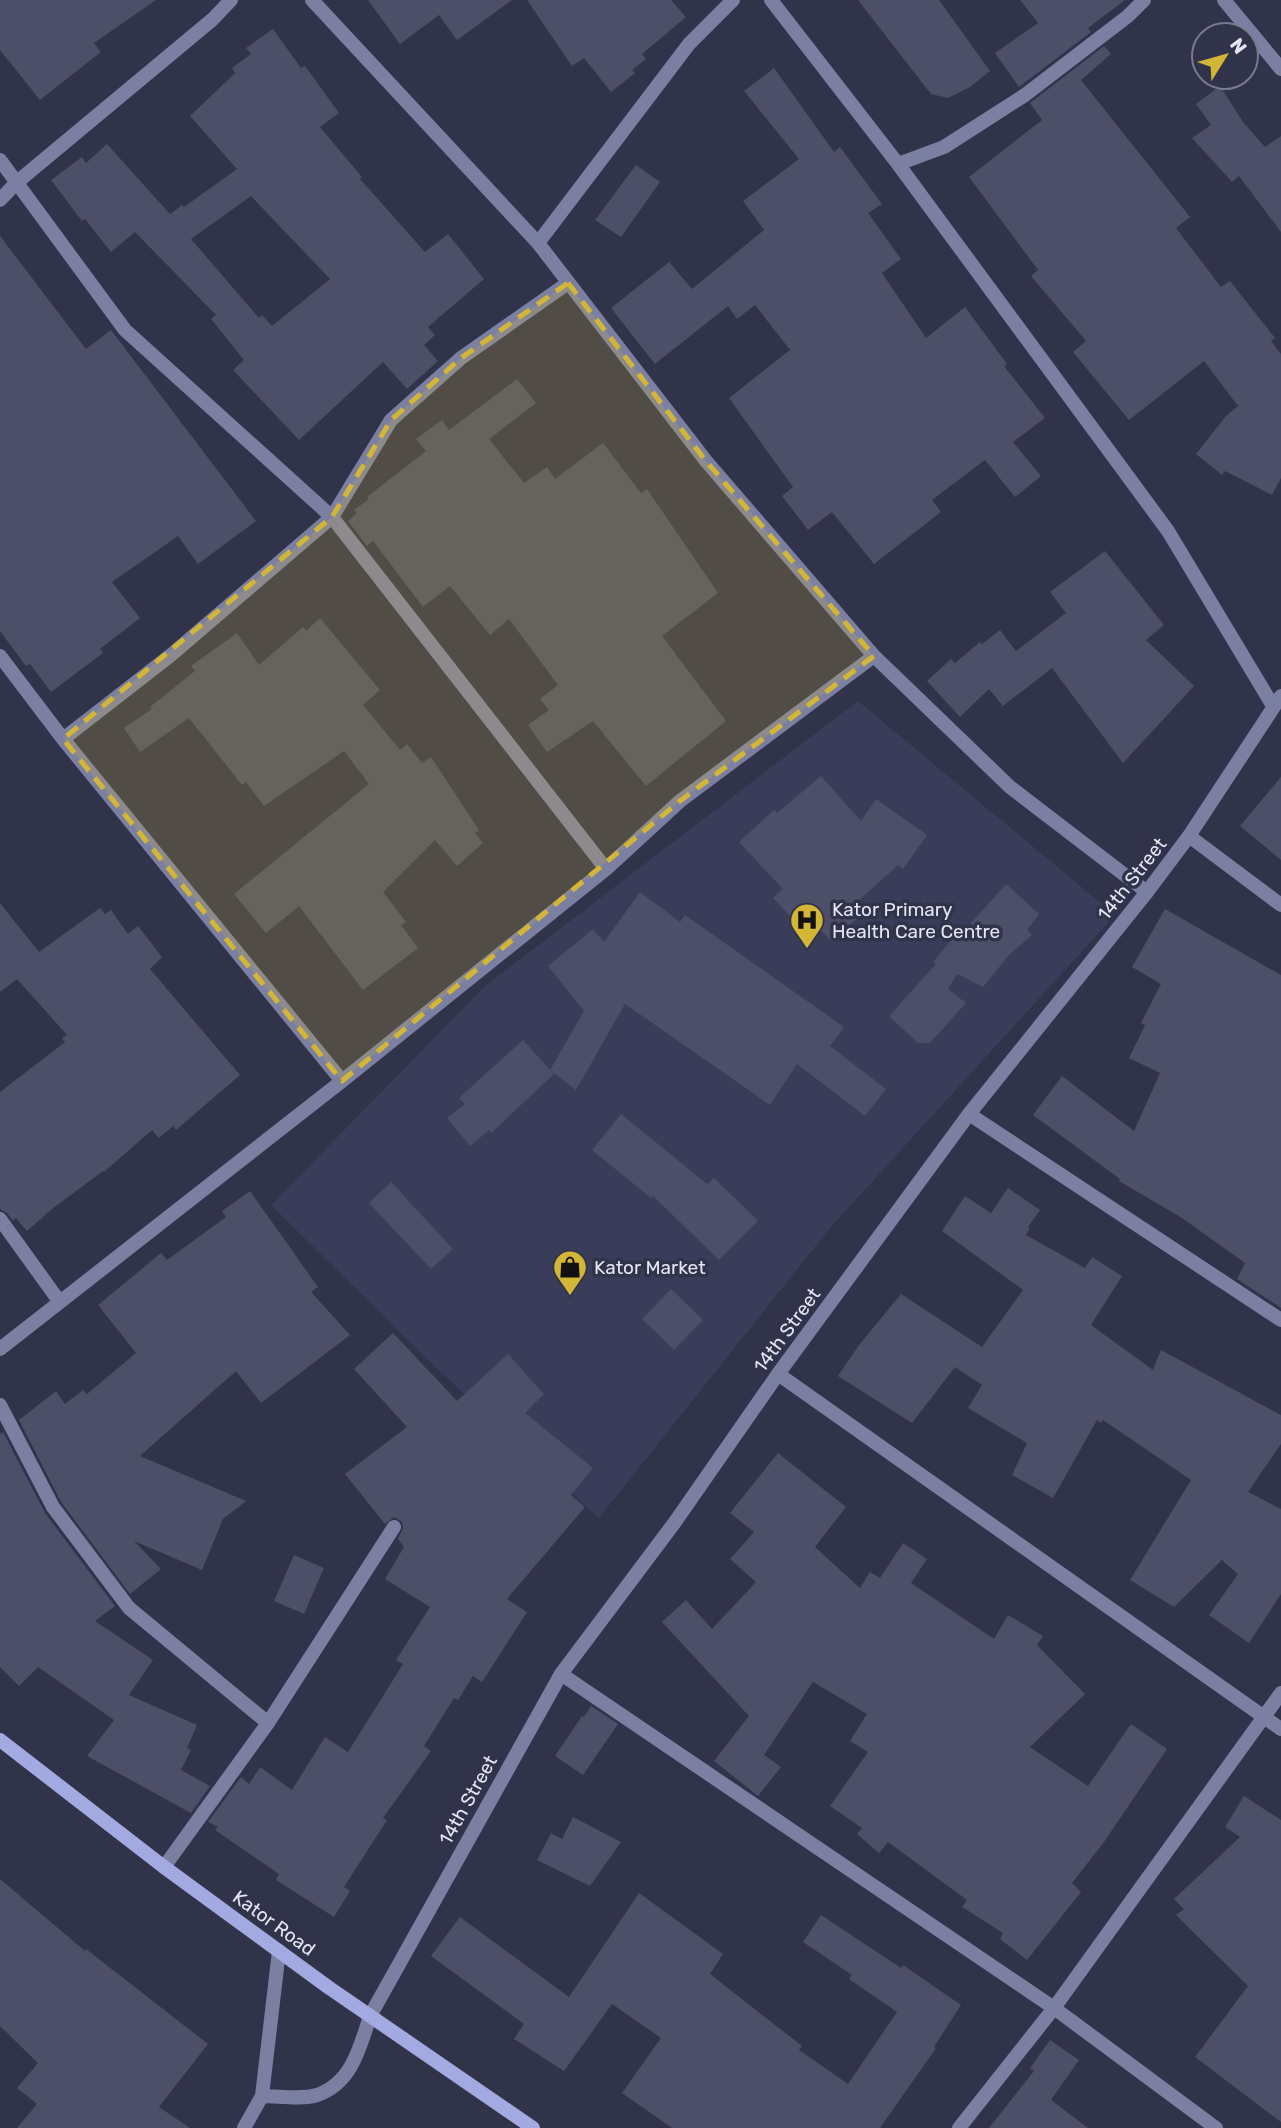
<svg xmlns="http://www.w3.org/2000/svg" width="1281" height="2128" viewBox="0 0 1281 2128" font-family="Rubik,sans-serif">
  <rect width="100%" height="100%" fill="#31334a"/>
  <path fill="#3a3d5a" d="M858,701l257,214 -285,313 -231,290 -165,-152 -163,-161 214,-219z"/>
  <path fill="#4c4f67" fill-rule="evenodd" d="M0,0h156l-62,43 7,9 -61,48 -40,-50z
    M368,0h144l-55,40 -18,-25 -39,29z
    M527,0h144l15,17 -44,37 4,5 -14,11 3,3 -24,19 -27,-34 -12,8z
    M858,0h81l51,71 -20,16 -22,11 -17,-4z
    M1020,0h105l-37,28 3,4 -72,55 -24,-34 43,-30z
    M273,29l28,39 4,-2 34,47 -19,14 42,50 -2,2 65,73 23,-18 36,45 -56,48 7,8 -11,10 14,16 -31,28 -24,-27 -84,78 -66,-70 11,-10 -33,-41 5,-4 -81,-83 -24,20 -26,-33 -3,2 -31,-41 31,-23 4,6 21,-19 63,70 12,-9 2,2 53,-38 -47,-53 45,-43 -3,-5 19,-14 -5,-6zM251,196l79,83 -58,47 -10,-11 -3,3 -68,-79z
    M1104,46l7,8 -30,26 109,137 -14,11 45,59 9,-6 45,57 -4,3 10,13v124l-9,17 -47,-24 -3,4 -26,-21 30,-38 12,-10 -34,-45 -75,59 -56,-68 13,-11 -55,-65 7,-6 -69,-93 73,-57 -12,-17z
    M774,68l60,84 6,-5 42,57 -14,9 33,46 -19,14 44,65 39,-31 42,57 -3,2 41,52 -32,24 28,34 -26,21 -30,-37 -53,40 9,12 -67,52 -42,-52 -24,18 -26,-34 11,-9 -64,-89 61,-48 -35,-45 -18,14 -9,-13 -73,58 -44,-56 58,-46 23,27 72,-59 -21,-29 56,-42 -55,-68z
    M1220,86l23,36 22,25 16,-11v96l-42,-56 -7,6 -40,-44 19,-13 -15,-21z
    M636,165l24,17 -39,55 -26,-17z
    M0,236l86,113 25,-19 145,191 -58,43 -20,-28 -66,46 28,36 -40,31 3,4 -52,39 -21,-28 -4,2 -26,-35z
    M517,379l19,24 -47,36 35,44 23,-16 8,12 48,-36 38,50 6,-4 71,104 -56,43 64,85 -80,65 -53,-65 -46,31 -19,-27 21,-15 -9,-11 18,-14 -49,-66 -19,16 -40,-49 -27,21 -50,-66 -6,5 -19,-25 9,-8 -3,-3 15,-11 -2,-2 59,-46 -10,-12 26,-19 7,10z
    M1105,551l59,74 -18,15 48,46 -71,77 -71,-95 -49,38 -14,-17 -29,28 -33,-36 24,-22 4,4 25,-21 2,2 18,-14 16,21 50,-38 -16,-21z
    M320,618l60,72 -17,15 37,45 7,-6 15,19 9,-6 48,73 -4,3 8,10 -26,23 -22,-26 -52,52 23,30 -5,3 17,23 -55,42 -64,-84 -33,27 -32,-39 135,-110 -25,-33 -80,55 -18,-24 -4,3 -53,-67 -49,34 -16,-24 28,-19 -2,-2 45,-36 -4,-5 46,-33 22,32 44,-38 3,4z
    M821,776l40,45 15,-22 51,36 -24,34 -5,-4 -39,35 8,9 -35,33 -21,-22 -9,9 -29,-31 10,-9 -44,-47 35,-32 3,3z
    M1281,777v83l-41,-34z
    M1006,884l33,30 -12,16 5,5 -23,20 -26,32 -26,-13 -9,15 18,14 -36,40h-12l-29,-27 47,-52 -3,-2 29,-35 3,3z
    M640,892l40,30 5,-7 159,112 -14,19 56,43 -21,27 -68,-52 -27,41 -145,-101 -49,86 -26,-20 34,-59 -36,-45 45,-37 11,13z
    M0,903l39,49 61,-44 5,6 6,-4 17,24 10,-8 24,31 -12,12 90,106 -64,55 -3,-4 -14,12 -7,-8 -48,42 -1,-1 -51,38 -25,22 -11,-13 -3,3 -6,-8 -7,-4v-117l65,-50 -3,-4 5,-3 -50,-56 -17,13z
    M1165,909l116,66v333l-44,-29 8,-16 -63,-45 -63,-37 1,-2 -87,-64 29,-39 72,55 26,-58 -31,-15 16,-33 -4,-2 20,-39 -29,-17z
    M523,1040l31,34 -63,59 -2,-3 -19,16 -23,-28 18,-14 -6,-6z
    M621,1114l86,70 7,-6 44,43 -39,39 -66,-64 -2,2 -59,-48z
    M391,1182l62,67 -22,20 -62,-66z
    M1008,1188l32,22 -12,17 2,1 -4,7 59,33 7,-11 30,19 -31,49 62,45 8,-20 120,65v29l-33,48 33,17v85l-32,49 -40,-28 29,-41 -16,-14 -48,47 -44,-27 61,-100 -88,-60 -2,3 -4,-3 -44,78 -41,-23 15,-32 -59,-35 14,-23 -27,-18 -43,56 -74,-47 21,-31 42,-51 81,53 41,-57 -81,-59 23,-35 26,17z
    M250,1191l68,96 -7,5 39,43 -89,68 -25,-32 -96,85 106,45 -23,18 -21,51 -68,-29 27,28 -31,25 -69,-92 -42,-82 37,-29 9,13 18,-14 4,4 49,-41 -38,-48 63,-52 6,7 59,-43 -4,-6z
    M671,1289l32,31 -29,30 -32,-31z
    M393,1333l64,68 51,-47 36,40 -19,19 68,55 -22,27 14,12 -78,92 20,13 -45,70 -9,-6 -15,24 -4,-2 -30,48 7,5 -48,67 4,2 -43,67 6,4 -16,26 -58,-37 3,-6 -64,-44 3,-3 -10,-5 33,-45 8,7 11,-17 32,23 33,-53 23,15 55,-88 -7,-4 34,-53 -45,-28 19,-32 -6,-8 5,-11 -1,-6 -8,-5 -9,7 -40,-50 62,-47 -53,-58z
    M3,1432l42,81 70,93 -20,15 58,39 -24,35 68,30 -10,23 4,2 -10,20 29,16 -19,27 -104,-57 27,-36 -76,-53 -19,19 -19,-19v-233z
    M778,1453l68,54 -31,40 45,41 10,-16 10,6 23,-35 24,16 -16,24 83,56 14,-24 35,21 -6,9 48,49 -55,53 58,39 43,-62 36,25 -63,93 -32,41 9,9 -54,68 -27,-21 3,-6 -41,-26 5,-7 -79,-58 -9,11 -22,-19 5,-6 -32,-22 38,-54 -18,-11 17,-27 -54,-32 -49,73 17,12 -23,29 -44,-35 35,-45 -87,-94 24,-22 26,29 44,-47 -26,-23 24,-27 -24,-19z
    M294,1555l30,13 -20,46 -30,-13z
    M591,1706l27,18 -35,51 -28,-19 27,-40 2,1z
    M1244,1796l37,24v302l-86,-65 53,-71 -72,-71 8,-6 -10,-10 66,-62 -15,-10z
    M573,1817l48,25 -31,44 -53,-26 14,-27 11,6z
    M0,1879l85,72 1,-2 122,95 -49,63 31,21h-173l20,-24 -20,-16 21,-25 -38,-37z
    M639,1893l84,61 -13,20 92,72 -3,4 49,34 49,-72 -48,-33 3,-4 -49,-33 18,-27 80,53 2,-3 58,40 -27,42 2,1 -56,80h-208l-50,-35 39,-55 -49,-34 -48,67 -50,-32 10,-15 -93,-68 29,-39 109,80z
    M1050,2040l29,20 -28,40 37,28h-99l45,-57 -4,-3z"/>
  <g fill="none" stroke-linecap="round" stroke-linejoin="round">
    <path stroke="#7b80a3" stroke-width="14" d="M312,0l226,243 168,218 168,195 136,131 137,105
      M771,0l127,164 270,367 105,175
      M1224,0l57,69
      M0,160l125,170 207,187 274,352
      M898,164l46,-17 81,-52 103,-79 16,-16
      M0,200l16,-17 197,-164 18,-19
      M538,243l151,-199 44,-44
      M0,656l63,83 279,342
      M63,739l108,-84 161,-138 59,-97 70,-62 107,-75
      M1189,836l92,69
      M969,1114l312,206
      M0,1219l59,82
      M0,1349l342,-268 264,-212 74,-68 194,-145
      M778,1374l503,355
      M0,1405l53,102 76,101 139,115
      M561,1674l493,334 162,120
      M164,1867l104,-144 126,-196
      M262,2096c17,0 40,4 55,-1 35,-12 43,-48 53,-79l191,-342 114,-152 103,-148 191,-260 178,-222 42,-56 92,-140
      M244,2128l18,-32 17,-145
      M959,2128l95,-120 227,-315"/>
    <path stroke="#a3a9e1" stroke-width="14" d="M0,1740l164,127 164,120 205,141"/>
  </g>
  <path fill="#d3b635" fill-opacity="0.2" stroke="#d3b635" stroke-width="5" stroke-dasharray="14 9" stroke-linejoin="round" d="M568,283l138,178 168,195 -194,145 -338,280 -279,-342 269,-222 59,-97 70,-62z"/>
  <defs>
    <g id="hospital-pin" transform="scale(1.75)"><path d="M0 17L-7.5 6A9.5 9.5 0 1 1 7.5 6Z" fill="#d3b635" stroke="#31334a"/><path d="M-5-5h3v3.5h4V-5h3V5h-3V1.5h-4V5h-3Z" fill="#111"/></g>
    <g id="shop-pin" transform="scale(1.75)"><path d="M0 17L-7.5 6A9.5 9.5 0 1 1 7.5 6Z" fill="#d3b635" stroke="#31334a"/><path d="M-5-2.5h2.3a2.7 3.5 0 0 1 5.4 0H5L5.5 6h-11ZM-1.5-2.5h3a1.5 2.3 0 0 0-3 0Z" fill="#111"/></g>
  </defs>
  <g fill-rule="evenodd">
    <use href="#hospital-pin" x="807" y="920"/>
    <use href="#shop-pin" x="570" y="1267"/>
  </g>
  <g text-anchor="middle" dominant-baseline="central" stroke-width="7" stroke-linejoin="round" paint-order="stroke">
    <g font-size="19" fill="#e3e6f4" stroke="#31334a">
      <text transform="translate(1132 879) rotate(-52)">14th Street</text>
      <text transform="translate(787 1330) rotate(-54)">14th Street</text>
      <text transform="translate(468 1800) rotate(-61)">14th Street</text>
      <text transform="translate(274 1923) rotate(36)">Kator Road</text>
    </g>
    <g font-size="19" fill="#e3e6f4" stroke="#31334a" text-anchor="start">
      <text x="832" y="909">Kator Primary<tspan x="832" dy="22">Health Care Centre</tspan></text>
      <text x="594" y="1267">Kator Market</text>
    </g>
  </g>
  <g transform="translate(1225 56) rotate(53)"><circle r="33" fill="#31334a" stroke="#787b8e" stroke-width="2"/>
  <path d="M0-5L12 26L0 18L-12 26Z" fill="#d3b635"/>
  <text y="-10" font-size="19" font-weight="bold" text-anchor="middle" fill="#e3e6f4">N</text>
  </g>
</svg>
